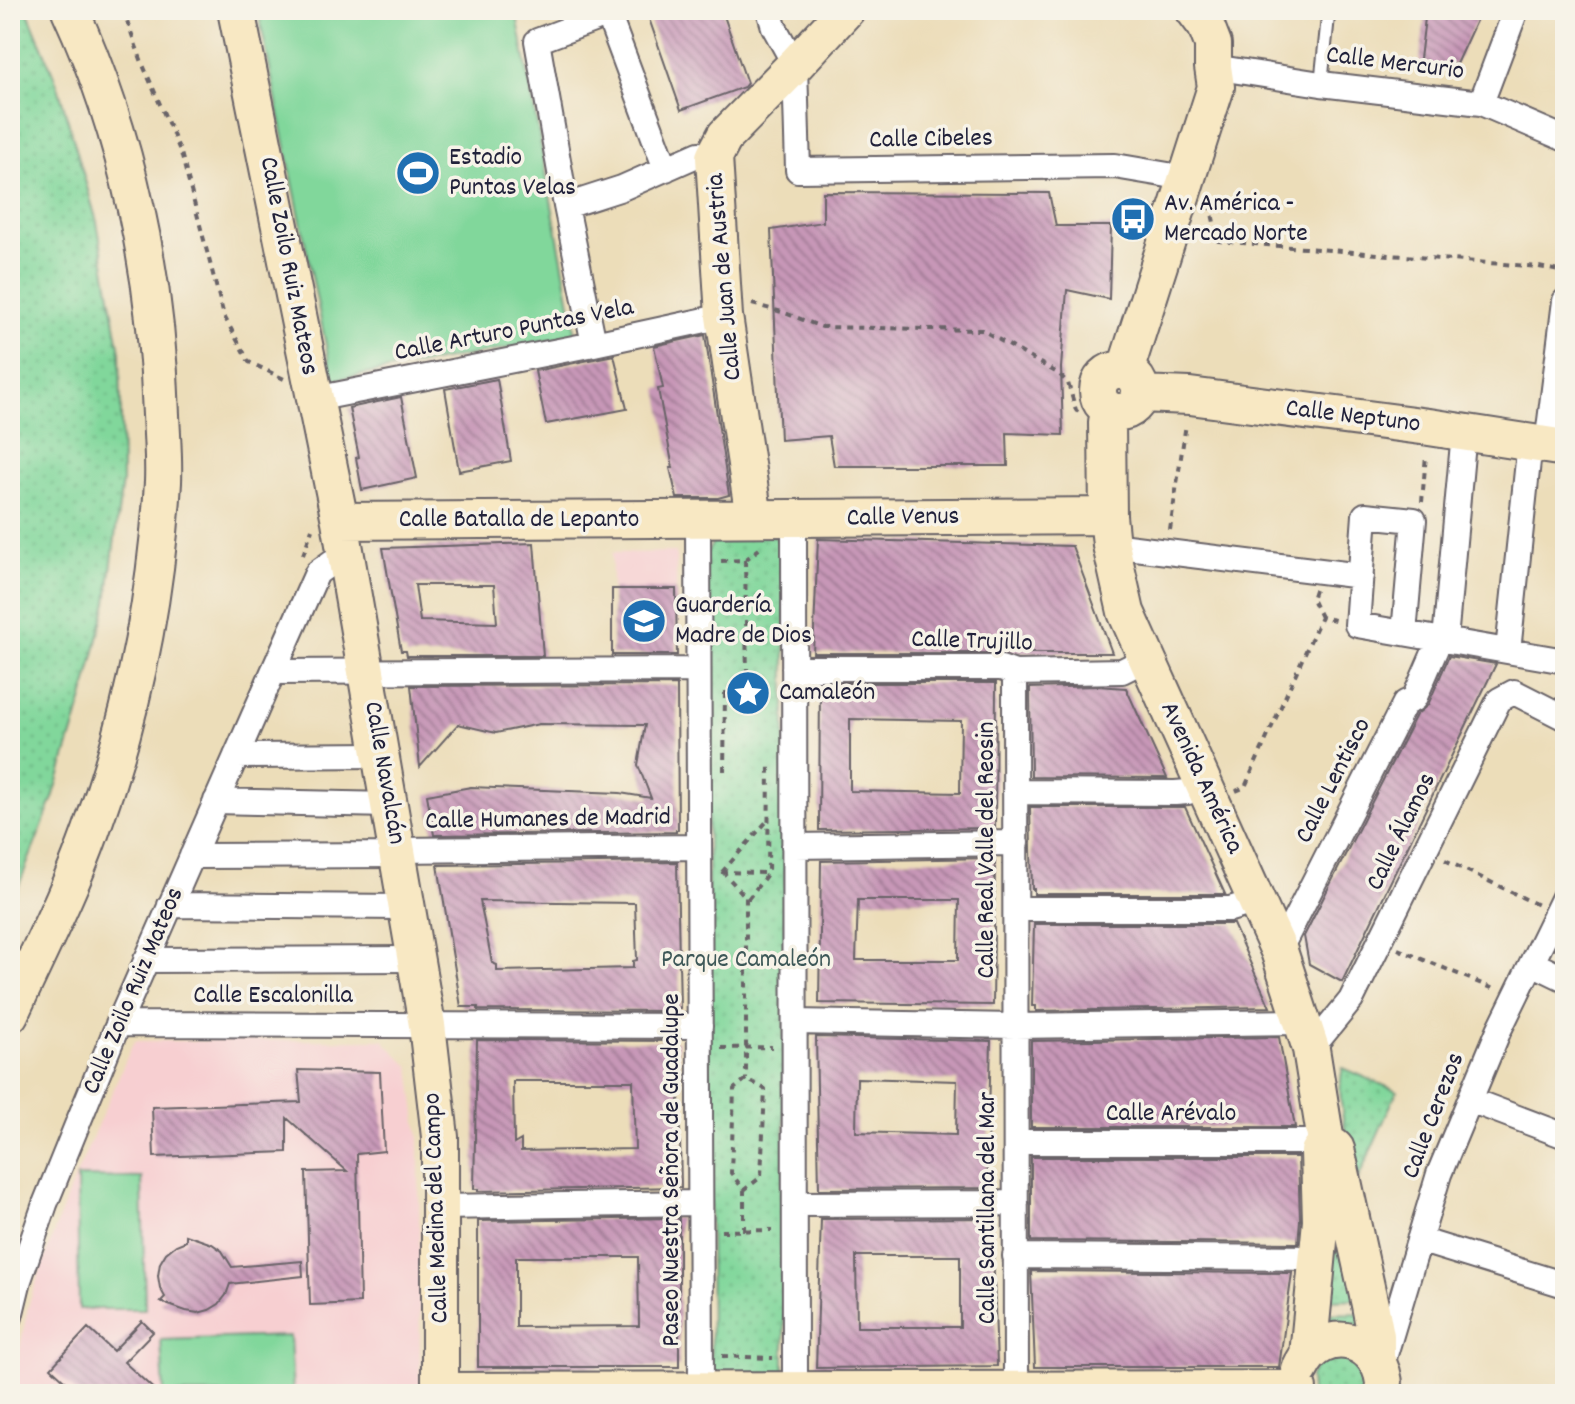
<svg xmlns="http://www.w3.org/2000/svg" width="1575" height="1404" viewBox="0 0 1575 1404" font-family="Dekko,sans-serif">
  <defs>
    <pattern id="green-dots" width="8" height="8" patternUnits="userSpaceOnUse" patternTransform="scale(2)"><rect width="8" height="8" fill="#81d79b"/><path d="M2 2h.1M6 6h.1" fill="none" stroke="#6fb886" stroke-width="1.8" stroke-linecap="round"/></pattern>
    <pattern id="building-back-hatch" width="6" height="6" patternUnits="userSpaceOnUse" patternTransform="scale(2)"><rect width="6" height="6" fill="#c797b7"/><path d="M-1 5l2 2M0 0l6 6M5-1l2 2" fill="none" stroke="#a17b96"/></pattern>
  </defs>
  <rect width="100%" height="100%" fill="#f7f3e8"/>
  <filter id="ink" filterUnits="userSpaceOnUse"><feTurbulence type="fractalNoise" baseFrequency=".0125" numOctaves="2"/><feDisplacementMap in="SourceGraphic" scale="16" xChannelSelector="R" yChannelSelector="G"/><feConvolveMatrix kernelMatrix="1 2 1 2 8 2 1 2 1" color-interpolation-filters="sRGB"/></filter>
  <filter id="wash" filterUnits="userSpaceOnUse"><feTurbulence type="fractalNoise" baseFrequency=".006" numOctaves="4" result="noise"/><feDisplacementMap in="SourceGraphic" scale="32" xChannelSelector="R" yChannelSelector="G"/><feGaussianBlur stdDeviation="1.8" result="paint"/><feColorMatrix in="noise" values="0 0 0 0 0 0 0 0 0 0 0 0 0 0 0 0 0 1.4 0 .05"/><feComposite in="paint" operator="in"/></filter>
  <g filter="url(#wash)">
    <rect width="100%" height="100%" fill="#ecddb9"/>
    <path fill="#f7cfd1" d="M676,552l1,101h-65v-100z
      M383,1040l27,27 9,71 1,256h-409l17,-88 20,-58 22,-59 64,-148z"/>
    <path fill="url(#green-dots)" stroke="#527c6b" stroke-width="2" d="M10,10h17l31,76 39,136 23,130 2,129 -15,121 -23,93 -31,103 -43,110z
      M731,530c24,0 36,-2 54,15l-1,829h-73l-5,-820 8,-13z
      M1343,1068l54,23 -39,88c-8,-33 -24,-79 -15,-111z
      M1328,1205l34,94 -39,1z
      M1365,1313l5,23 -39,-6 -9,-16z
      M1354,1354l19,40h-62l-1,-18 12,-17z"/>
    <path fill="#81d79b" stroke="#527c6b" stroke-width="2" d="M258,10h258l60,326 -243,44z
      M77,1177l65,1 3,131h-66z
      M290,1336l3,58h-129l-3,-54z"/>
    <g id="blocks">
      <path fill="url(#building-back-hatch)" fill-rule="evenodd" d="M646,10h76l25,73 -3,4 -63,23z
        M1426,10h55l-25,54 -37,3z
        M823,192l226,1 7,33h55l-2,73 -42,-9 -6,78 2,67 -56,-2 1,33h-174l-5,-30 -49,4 -9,-210 52,-8z
        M705,335l24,160 -11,3h-41l-7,-30h3l-15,-79 5,-1 -9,-42z
        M614,355l13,54 -81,15 -11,-53z
        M497,379l14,82 -52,10 -14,-82z
        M401,397l16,81 -55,12 -6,-32 3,-1 -10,-49z
        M818,539l254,7 40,107h-299z
        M534,543l9,113h-136l-1,-5h-5l-18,-103zM415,585h79l3,38 -77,-2z
        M612,589h64l1,66h-65z
        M1449,656l47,8 -154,318 -33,-18 -5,-28 112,-221 12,-10z
        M820,683h176l-1,145 -176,2zM850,719l111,2 -1,72 -110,-2z
        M677,685l1,145h-2v2l-242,3 -7,-40 44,-8 149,6 31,5 -13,-33 7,-40 -106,-1 -43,9 -38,-9 -38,43 -9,-81z
        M1097,686l29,2 41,90 -136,-1 -1,-89z
        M1030,807h155l40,87h-191v-5h-2z
        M995,858l-2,147 -174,-2 2,-142zM858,900h101l-1,60h-102z
        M677,862l3,147h-3v2l-199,-1v-3h-17l-23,-142zM480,901l155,2 2,57 -4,1v7l-136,3v-6l-5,-2z
        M1034,924h199l37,83 -234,4v-5h-4z
        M816,1037l175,4 -4,147 -168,1zM857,1078l100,3 -1,54 -100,-3z
        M1279,1037l16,90h-264v-86z
        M477,1040l201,1 3,146 -203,4v-2h-4zM513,1081h120l2,68 -114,2v-11l-7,4z
        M298,1070l82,2 4,79 -27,3 3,149 -50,2 -4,-133 41,-1 -60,-53v34l-133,5 -2,-50 149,-5z
        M1031,1157h267l2,63 -2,23 -267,-2z
        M679,1218v149h-201v-146zM516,1257h122l1,69 -123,1z
        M992,1218l5,148 -181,2 5,-149zM856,1256h104v71h-103z
        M186,1235l26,9 10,7 10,16 70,-6 1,15 -73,8 -4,11 -7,9 -10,6 -11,3 -12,-2 -26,-9 5,-5 -5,-9 -2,-12 2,-13 6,-10 10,-8 10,-4z
        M1031,1271l261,2 -13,94h-244z
        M142,1321l11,11 -29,30 35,32h-80l-28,-26 37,-40 25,23z"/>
    </g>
  </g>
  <g filter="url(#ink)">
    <use href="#blocks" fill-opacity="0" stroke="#696367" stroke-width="2"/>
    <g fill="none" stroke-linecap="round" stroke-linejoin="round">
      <g stroke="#696367" stroke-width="16">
        <path id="lane" d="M1321,84l7,-67"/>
      </g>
      <g stroke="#696367" stroke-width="28">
        <path id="street" d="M769,10l5,17 21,38 3,105 317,-4 53,9 18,6
          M608,14l58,155
          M1213,67l108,17 160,19 84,36
          M1481,103l35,-93
          M566,206l56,-18 77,-34 15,3
          M594,344l-28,-138 -29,-165 83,-31
          M315,399l279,-55 130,-28
          M1547,445l18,-144
          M698,518l3,872
          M794,519l1,871
          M1111,545l250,31
          M1404,633l10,-113 -49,-5 -8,110 208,36
          M1445,640l19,-208
          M1508,651l22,-209
          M794,668h207l14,5 107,-2 24,-12
          M273,672l425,-2
          M1015,673l1,717
          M236,756l145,-1
          M1015,792l160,1 13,-1 16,-6
          M216,801l173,4
          M794,846l222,-3
          M397,850l302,-3
          M192,856l206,-1
          M170,905l236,2
          M1016,909h214l27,-8
          M1279,951l126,-248 9,-4 26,-60
          M146,960l269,-1
          M1532,963l33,16
          M795,1022l220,4 288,-4
          M118,1024l582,2
          M1311,1049l40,-49 148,-300 15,-8 51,26
          M1470,1100l95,36
          M1016,1142h310
          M795,1204l221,-1
          M441,1207l259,-4
          M1419,1240l146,45
          M1015,1256l303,2
          M10,1317l9,-37 26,-76 69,-170 159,-362 44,-99 15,-11 15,-2
          M1384,1358l55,-184 60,-144 66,-135"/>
      </g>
      <g stroke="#696367" stroke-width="40">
        <path id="secondary" d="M236,10l104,511 87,504 13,112v257
          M1098 391a21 21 0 1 1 42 0a21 21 0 1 1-42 0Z
          M1127,371l1,-9 88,-275 -3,-20v-23l-7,-18 -12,-16
          M1140,394l50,2 239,31 136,21
          M1112,411l-5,11 1,94 3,29 15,67 153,339 32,98 15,93 -7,10 2,69 -13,134
          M754,518l-30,-202 -10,-159 11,-21 70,-71 51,-55
          M340,521l768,-5
          M10,1014c28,-61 59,-121 81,-183 41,-112 65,-230 72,-349 1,-22 -1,-45 -2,-67 -4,-138 -33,-279 -91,-405
          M1334,1147l2,2 34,156 6,31v22
          M1300,1369c22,-49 88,-31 84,25
          M440,1391l858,-2"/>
      </g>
      <path stroke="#696367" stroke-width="4" stroke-dasharray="6 6" stroke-linecap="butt" d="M123,10l20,55 38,88 43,163 25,46 35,17
        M1210,204l8,37 321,26 26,5
        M752,304l30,8 40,15 160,3 77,44 9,9 8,27 5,6
        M1422,502l4,-47
        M1170,530l16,-106
        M303,555l9,-26
        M745,560l2,117
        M721,561l24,-1 18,-14
        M1315,590l-3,9 9,18
        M724,693h8l16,15 14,-15 -15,-16 -15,16
        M724,771l1,-78
        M1236,791l9,-4 76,-170 14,3
        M1445,860l93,45
        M722,871l24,26v182
        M721,872l47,1
        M722,872l46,-52
        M748,899l20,-26 1,-110
        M1398,949l96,40
        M721,1048l51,-1
        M721,1231l51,-1
        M744,1231v-41l-13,-17 3,-84 12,-10 19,10 -4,88 -17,13
        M722,1356l51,2"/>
      <use href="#lane" stroke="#fff" stroke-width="12"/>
      <use href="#street" stroke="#fff" stroke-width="24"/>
      <use href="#secondary" stroke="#f8e8c3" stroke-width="36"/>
    </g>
  </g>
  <defs>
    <g id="stadium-disc" transform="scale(2.3)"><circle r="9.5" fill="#1f6fb2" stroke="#f7f3e8"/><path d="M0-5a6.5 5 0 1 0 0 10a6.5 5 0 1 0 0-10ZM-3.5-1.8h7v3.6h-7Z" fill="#fff"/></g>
    <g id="bus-disc" transform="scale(2.3)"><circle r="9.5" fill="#1f6fb2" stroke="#f7f3e8"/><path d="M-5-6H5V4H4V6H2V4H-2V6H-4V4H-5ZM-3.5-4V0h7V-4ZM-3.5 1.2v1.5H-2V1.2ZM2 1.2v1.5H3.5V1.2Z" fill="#fff"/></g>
    <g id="school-disc" transform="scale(2.3)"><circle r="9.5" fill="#1f6fb2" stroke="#f7f3e8"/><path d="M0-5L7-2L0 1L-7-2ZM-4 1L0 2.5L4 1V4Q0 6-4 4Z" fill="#fff"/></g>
    <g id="sight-disc" transform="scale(2.3)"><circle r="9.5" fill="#1f6fb2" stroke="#f7f3e8"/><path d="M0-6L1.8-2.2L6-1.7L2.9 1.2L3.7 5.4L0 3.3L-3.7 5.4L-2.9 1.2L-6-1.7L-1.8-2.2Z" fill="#fff"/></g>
  </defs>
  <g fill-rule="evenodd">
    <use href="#stadium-disc" x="418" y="173"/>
    <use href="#bus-disc" x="1133" y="219"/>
    <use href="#school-disc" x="644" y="621"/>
    <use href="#sight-disc" x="748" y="693"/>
  </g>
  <g text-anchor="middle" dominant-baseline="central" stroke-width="7" stroke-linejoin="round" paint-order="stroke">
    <g font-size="26" fill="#22223b" stroke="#f7f3e8">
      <text transform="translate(1395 64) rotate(7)">Calle Mercurio</text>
      <text transform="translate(931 140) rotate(-1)">Calle Cibeles</text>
      <text transform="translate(288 266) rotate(79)">Calle Zoilo Ruiz Mateos</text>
      <text transform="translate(725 277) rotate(-95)">Calle Juan de Austria</text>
      <text transform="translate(514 331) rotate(-11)">Calle Arturo Puntas Vela</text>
      <text transform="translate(1353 417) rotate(7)">Calle Neptuno</text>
      <text transform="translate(903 518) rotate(-1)">Calle Venus</text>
      <text x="519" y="520">Calle Batalla de Lepanto</text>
      <text transform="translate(972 642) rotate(2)">Calle Trujillo</text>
      <text transform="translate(384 773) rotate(80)">Calle Navalcán</text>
      <text transform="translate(1201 778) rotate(65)">Avenida América</text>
      <text transform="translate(1334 781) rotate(-63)">Calle Lentisco</text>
      <text transform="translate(548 820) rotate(-1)">Calle Humanes de Madrid</text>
      <text transform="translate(1402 832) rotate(-64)">Calle Álamos</text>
      <text transform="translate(987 850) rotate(-90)">Calle Real Valle del Reosin</text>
      <text transform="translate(134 991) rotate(-67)">Calle Zoilo Ruiz Mateos</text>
      <text x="273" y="996">Calle Escalonilla</text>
      <text x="1171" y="1114">Calle Arévalo</text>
      <text transform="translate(1434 1116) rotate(-69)">Calle Cerezos</text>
      <text transform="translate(672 1170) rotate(-90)">Paseo Nuestra Señora de Guadalupe</text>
      <text transform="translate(437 1208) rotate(-92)">Calle Medina del Campo</text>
      <text transform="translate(988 1208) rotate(-90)">Calle Santillana del Mar</text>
    </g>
    <g font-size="26" fill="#22223b" stroke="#f7f3e8" text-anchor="start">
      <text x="449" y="158">Estadio<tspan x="449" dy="30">Puntas Velas</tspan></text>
      <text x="1164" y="204">Av. América -<tspan x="1164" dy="30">Mercado Norte</tspan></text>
      <text x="675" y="606">Guardería<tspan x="675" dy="30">Madre de Dios</tspan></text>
      <text x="779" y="693">Camaleón</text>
    </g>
    <g font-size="26" fill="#3e5858" stroke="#f7f3e8">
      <text x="746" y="960">Parque Camaleón</text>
    </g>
  </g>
  <rect width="1575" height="1404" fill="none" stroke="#f7f3e8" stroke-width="40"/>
</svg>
